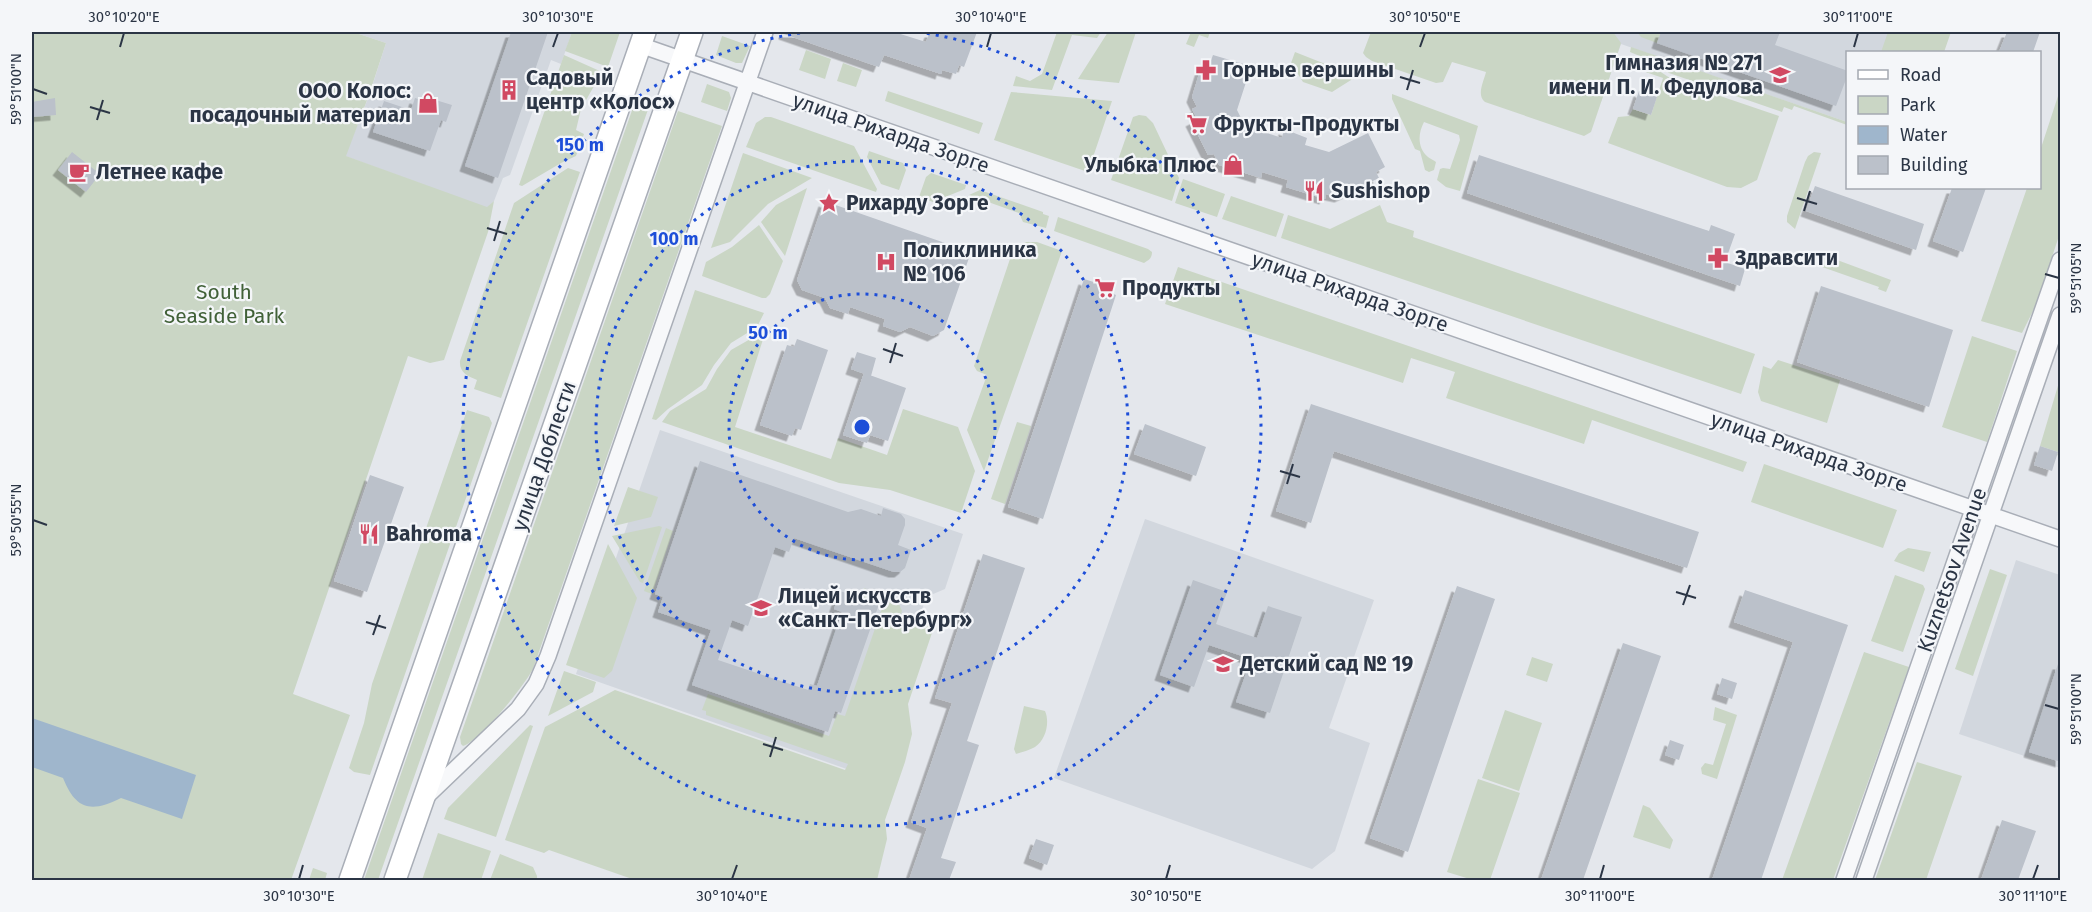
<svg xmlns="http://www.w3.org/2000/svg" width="2092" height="912" viewBox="0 0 2092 912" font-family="'Fira Sans',sans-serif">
  <defs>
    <filter id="shadow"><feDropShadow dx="-5.5" dy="5.5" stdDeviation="0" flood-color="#0004"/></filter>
  </defs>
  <rect width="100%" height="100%" fill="#e4e7ec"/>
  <path fill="#d2d7de" d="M353,32h219l-11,32 -10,-4 -41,115 -7,3 -9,23 -7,7 -142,-52 24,-60 17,-53z
    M1394,32h537l-8,20h-75l-1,70 -226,-78 -20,58z
    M660,430l303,104 -18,55 -19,8 -5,16 -43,167 -302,-106z
    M1145,519l229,81 -45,128 41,15 -35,108 -23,18 -258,-91z
    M2016,560l44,15v193l-101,-34z"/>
  <path fill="#cad6c5" d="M32,32h321l33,11 -17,52 -23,61 141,51 7,-6 -6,31 -44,128 -14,3 -22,-7 -115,338 57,21 -59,165h-259z
    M572,32h48l-12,35 -43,-16z
    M1057,32h44l-4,6 -25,-3 -20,55 -39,-4 3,-10 14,5 12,-7z
    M1108,32h28l-17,51 -41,-4z
    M1191,32h19l-2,6 -9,-3 -5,12 -8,-3z
    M1371,32h242l8,11 -30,89 -7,4 -99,-34c-9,-7 -1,-21 1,-30l-34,-10 -9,20 -7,1 -64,-22 -6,-4 -3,-4z
    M1637,32h24l-4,11 -16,-6z
    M1888,32h63l-7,20h-63z
    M722,36l28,10 -8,17h-6l-20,-8z
    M1631,47l216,75v3l-53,-19 -2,4 -8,-3 -2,5 -113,-39 -15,-11 -24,-10z
    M806,50l25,9 -6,20 -26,-9z
    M1295,52l58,23 -2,5 -19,12 -29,-10 -12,-19z
    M564,55l38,17 -21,37 -5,21 8,4 -8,22 -15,7 -39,23 -3,-1z
    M1633,57l17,8 23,15 106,36 -22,64 -16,8 -14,-1 -119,-44 10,-26 11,-1 4,-7 18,6 12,-37 -32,-11z
    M843,63l19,7 -6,17 -19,-6z
    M707,84l22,8 2,6 -4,13 -26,-9z
    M2060,90v143l-24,72 -14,28 -41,-12 46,-133h13v-37z
    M888,91l95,32 -4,11 -94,-33z
    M1011,92l101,9 -24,71 -94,-32z
    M1392,94l86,32 -18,65 -14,-4 -9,-7 3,-11 3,-1 7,1 10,-29 -1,-5 -35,-13c-6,11 -7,26 4,35 2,2 6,3 8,5l-2,8 -5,2 -4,-2 -5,-19 -5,-2 -23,-50z
    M637,96l14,5 -273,779h-14z
    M678,111l44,15 -189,543c-10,18 -52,71 -70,77l-2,-2 -1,-7z
    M1139,115l7,1 7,7 26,55 -7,23 -61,-21 22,-63z
    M765,117h6l83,29 23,43 -1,3 -130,-45 10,-24z
    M869,151l34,12 3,7 -7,20 -18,-6 -14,-27z
    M1814,152l7,1 -26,76 -8,-7v-6l18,-54 3,-6z
    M743,153l69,25 -44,26 -38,38 -19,6z
    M568,168l12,4 -79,226 -27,-9 3,-9c-9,-4 -18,-7 -17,-19l54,-158z
    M931,173l35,12 -1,4 -32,13 -14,-5 7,-20z
    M1183,179l42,15 -8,23 -42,-14z
    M807,188l-22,68 -24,-34 15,-17z
    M980,190l63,22v2l6,2 -3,12 -23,-6 -4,-9 -50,-18z
    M1231,196l53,18 -8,23 -54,-18z
    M1380,205l7,17 27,9 -1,6 342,117 -14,40 -460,-156 7,-23 42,14z
    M1058,217l90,32 4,3c0,6 -3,8 -8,11l-90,-32z
    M759,225l24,36 -13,33 -4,4h-4l-60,-22 4,-14 26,-15z
    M1026,242h11l25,9 -78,220 -17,-41 20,-55 -10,-4 -3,-5 38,-113 8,-8z
    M1813,251l78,29 -5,12 -8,-3 1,-2 -71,-25z
    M1178,267l569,195 -4,10 -151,-52 -8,24 -138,-46 9,-26 -44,-14 -8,25 -238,-79z
    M695,290l69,23 -7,14 -26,16 -17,22 -12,20 -34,24 -12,11 -4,-1z
    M766,330l-31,97 96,32 7,-21 49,17 16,-46 55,18 17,44 -14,42 -71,-23 -51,-7 -177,-61 8,-11 36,-22 11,-20 14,-19z
    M1972,336l45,15 -30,91 -45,-15z
    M1778,360l62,20 -13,43 -66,-22 -3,-9 5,-26 8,3z
    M2060,379v78l-3,-2 1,-3 -18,-6z
    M467,410l22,7 3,6 -122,352 -16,-3 -5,-4 15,-45 8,-39z
    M1017,422l14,4 -26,78 -14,-5z
    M1764,464l133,46 -14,38 -132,-46z
    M628,487l30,10 -7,20 -37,9z
    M659,526l3,1 -19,56 -3,-1 -28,-46z
    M666,528l7,3 -21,63 -8,-3z
    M608,544l29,54 -25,73 -8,7 -38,-13z
    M1908,548l23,4 -7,20 -30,-11 5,-8z
    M1990,569l17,6 -34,101 -18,-7z
    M1895,575l28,10 2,4 -22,63 -32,-11z
    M864,588l34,14 4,9 -3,7 11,3 4,-6 16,-2 6,8 -28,83 4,30 -7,28 -20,58 2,19 -10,41h-242l-86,-30 -5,3 -39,-13 40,-113 70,-37 230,80 3,-6 -142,-49v-4l-4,-1 6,-16 121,42 8,-22 8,2 38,-111 -22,-8z
    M1864,652l45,15 -76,213h-51z
    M1532,657l21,7 -6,18 -21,-7z
    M564,671l32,11 -3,10 -45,24z
    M1024,706l21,5c5,11 1,29 -10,36 -5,3 -13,5 -19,7l-2,-5z
    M1715,707l22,8 -20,64 -15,-5 -1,-6 4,-5 8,2 13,-41 -13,-4z
    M1505,710l37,13 -23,68 -37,-13z
    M530,725l3,1 -37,111 -52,-18 4,-11z
    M1917,762l45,14 -36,104h-51z
    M1478,779l42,14 -30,87h-17l-26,-8z
    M1643,805l7,3 23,32 -3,9 -37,-12z
    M438,833l53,18 -10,29h-59z
    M500,854l33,13 4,9v4h-47z
    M313,868l14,5 -2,7h-16z"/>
  <path fill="#9fb6cc" d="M32,718l164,57 -14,44 -61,-21c-30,15 -45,12 -58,-20l-31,-11z"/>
  <path fill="#bbc1ca" filter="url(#shadow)" d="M511,32h37l-50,146 -33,-12z
    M784,32h110l32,10 4,-10h47l-13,35 -5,-2 -3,9 -14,-4 -1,4 -57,-19 -5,12 -95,-33z
    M1661,32h119l-5,13 73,26v3l-12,32 -179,-63z
    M2007,32h33l-7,20h-34z
    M1213,55l34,10 -3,10 4,1 -11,34 8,16 37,12 2,-9 23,9 -2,7 24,7 39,-19 17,34 -9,5 3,6 -39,19 -14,-3 -1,5 -39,-12 2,-7 -26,-8 -1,6 -42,-13 -5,-11 -6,1 -17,-34 6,-3 -5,-9 5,-2 -5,-10 11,-36 7,2z
    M1639,91l18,6 -6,18 -18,-6z
    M55,98l1,17 -24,2v-15z
    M415,98l13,4 1,-4 23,7 -6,17 -5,-2 -11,31 -57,-19 11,-31 27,9z
    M72,152l28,22 -14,18 -28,-22z
    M1479,155l230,76 2,-6 24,9 -10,28 20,7 -5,17 -273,-93z
    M1815,186l109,38 -8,26 -110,-39z
    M1952,188h34l-23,64 -30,-11z
    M824,201l147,51 -27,78 -11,6 -23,-9 -10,5 -17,-6 2,-7 -35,-12 -2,7 -18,-6 -5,-10 -23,-8 -5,-10z
    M1084,279l29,9 -2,5 5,2 -73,224 -35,-12z
    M1821,286l132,44 -24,77 -132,-45z
    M797,339l31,11 -27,80 -6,-2 -3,8 -32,-11 27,-80 7,2z
    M857,352l19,6 -5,18 -20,-7z
    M864,373l42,15 -18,53 -18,-6 -3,8 -24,-8z
    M1311,404l388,128 -12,36 -353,-117 -23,72 -35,-12z
    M1145,424l61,23 -10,29 -62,-22z
    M2040,446l18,6 -6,19 -18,-6z
    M700,461l148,51 13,-3 20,7 2,-8 18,6 4,5v6l-7,20 13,5 -6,18 -5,4h-6l-100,-34 -5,14 -14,-5 -27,79 -16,-6 -14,40 90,30 2,-6 7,2 25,-74 -8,-3 6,-18 39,13 -38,109 -6,-2 -7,21 -136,-47 19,-55 -53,-18 5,-15 -8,-3z
    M370,475l34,12 -37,105 -33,-11z
    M983,554l42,14 -58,173 12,4 -38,113 15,4 -7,18h-40l18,-52 -16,-6 41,-119 -17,-5z
    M1193,580l34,12 -11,32 41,14 11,-32 34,11 -32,96 -34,-11 15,-43 -42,-14 -15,42 -34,-12z
    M1457,586l38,13 -87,253 -38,-14z
    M1745,590l103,35 -87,255h-49l81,-238 -59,-20z
    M1623,643l38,13 -78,224h-42z
    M2058,664h3v98l-32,-10z
    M1722,678l15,5 -5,16 -15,-5z
    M1670,740l14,5 -5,15 -14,-5z
    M2002,820l34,11 -18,49h-37z
    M1036,839l18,6 -7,20 -18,-7z"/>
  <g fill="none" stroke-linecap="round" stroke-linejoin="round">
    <g stroke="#a9aeb7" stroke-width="18">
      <path id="minor" d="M640,45l1420,494
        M426,797l92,-88 18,-25 12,-28 217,-624
        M1844,880l216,-620
        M1864,880l196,-565"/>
    </g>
    <g stroke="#a9aeb7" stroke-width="24">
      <path id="secondary" d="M350,880l295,-848
        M395,880l297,-848"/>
    </g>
    <use href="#minor" stroke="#f7f8fa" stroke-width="15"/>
    <use href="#secondary" stroke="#fff" stroke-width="21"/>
  </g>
  <path fill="none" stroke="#2b3545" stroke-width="2" d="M120,47l4,-14M553,47l5,-14M987,47l4,-14M1420,47l5,-14M1854,47l4,-14M1400,77l20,6M33,89l14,5M1407,90l6,-20M90,107l20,6M97,120l6,-20M1797,198l20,6M1804,211l6,-20M487,228l20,6M494,241l6,-20M2045,274l14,4M883,349l20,7M890,363l6,-20M1280,471l20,6M1287,484l6,-20M33,520l14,5M1676,592l20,6M1683,605l7,-20M366,622l20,6M373,635l7,-20M2045,705l14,4M763,744l20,6M770,757l6,-20M299,879l4,-14M732,879l5,-14M1166,879l4,-14M1600,879l4,-14M2033,879l5,-14"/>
  <g fill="none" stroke="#1d4ed8" stroke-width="3" stroke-dasharray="3 6">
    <circle cx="862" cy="427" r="133"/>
    <circle cx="862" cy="427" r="266"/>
    <path d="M918 32A399 399 0 1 1 806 32"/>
  </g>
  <defs>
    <g id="pharmacy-bare" transform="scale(1.62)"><path d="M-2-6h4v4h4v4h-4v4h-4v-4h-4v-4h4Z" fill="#d14962" stroke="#f4f6f9" stroke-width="2.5" paint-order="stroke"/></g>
    <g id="school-bare" transform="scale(1.62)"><path d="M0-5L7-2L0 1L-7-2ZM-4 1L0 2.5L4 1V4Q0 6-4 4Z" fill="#d14962" stroke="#f4f6f9" stroke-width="2.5" paint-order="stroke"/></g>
    <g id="building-bare" transform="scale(1.62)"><path d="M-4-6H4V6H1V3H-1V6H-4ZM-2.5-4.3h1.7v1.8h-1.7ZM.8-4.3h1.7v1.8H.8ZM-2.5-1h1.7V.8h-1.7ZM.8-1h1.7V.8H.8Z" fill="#d14962" stroke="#f4f6f9" stroke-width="2.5" paint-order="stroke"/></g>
    <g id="shop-bare" transform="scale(1.62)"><path d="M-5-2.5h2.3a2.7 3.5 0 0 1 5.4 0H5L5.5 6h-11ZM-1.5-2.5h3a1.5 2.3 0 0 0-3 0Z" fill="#d14962" stroke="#f4f6f9" stroke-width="2.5" paint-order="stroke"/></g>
    <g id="supermarket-bare" transform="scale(1.62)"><path d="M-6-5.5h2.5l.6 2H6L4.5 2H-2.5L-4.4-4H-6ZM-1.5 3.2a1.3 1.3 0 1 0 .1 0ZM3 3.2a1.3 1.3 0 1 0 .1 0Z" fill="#d14962" stroke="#f4f6f9" stroke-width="2.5" paint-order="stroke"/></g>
    <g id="cafe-bare" transform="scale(1.62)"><path d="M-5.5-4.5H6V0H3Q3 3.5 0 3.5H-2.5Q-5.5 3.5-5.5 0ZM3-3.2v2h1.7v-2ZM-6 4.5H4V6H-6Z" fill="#d14962" stroke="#f4f6f9" stroke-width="2.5" paint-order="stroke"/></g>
    <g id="restaurant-bare" transform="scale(1.62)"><path d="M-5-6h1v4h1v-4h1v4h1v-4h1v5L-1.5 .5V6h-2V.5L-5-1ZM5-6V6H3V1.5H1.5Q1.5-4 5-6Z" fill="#d14962" stroke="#f4f6f9" stroke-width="2.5" paint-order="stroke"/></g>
    <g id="sight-bare" transform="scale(1.62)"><path d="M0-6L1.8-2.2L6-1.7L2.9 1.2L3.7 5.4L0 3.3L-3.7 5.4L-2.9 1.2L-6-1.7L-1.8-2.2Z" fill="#d14962" stroke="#f4f6f9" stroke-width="2.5" paint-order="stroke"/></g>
    <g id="hospital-bare" transform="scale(1.62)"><path d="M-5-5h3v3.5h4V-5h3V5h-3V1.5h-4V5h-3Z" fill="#d14962" stroke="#f4f6f9" stroke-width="2.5" paint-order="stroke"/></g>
  </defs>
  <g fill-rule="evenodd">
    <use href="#pharmacy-bare" x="1206" y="70"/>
    <use href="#school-bare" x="1780" y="75"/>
    <use href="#building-bare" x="509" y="90"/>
    <use href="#shop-bare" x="428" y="103"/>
    <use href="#supermarket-bare" x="1197" y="124"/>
    <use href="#shop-bare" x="1233" y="165"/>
    <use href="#cafe-bare" x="79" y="172"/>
    <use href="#restaurant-bare" x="1314" y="191"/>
    <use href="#sight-bare" x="829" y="203"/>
    <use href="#pharmacy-bare" x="1718" y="258"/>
    <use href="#hospital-bare" x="886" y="262"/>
    <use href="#supermarket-bare" x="1105" y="288"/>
    <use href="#restaurant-bare" x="369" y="534"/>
    <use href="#school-bare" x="761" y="608"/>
    <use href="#school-bare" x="1223" y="664"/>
  </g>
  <g text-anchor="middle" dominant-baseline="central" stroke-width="4.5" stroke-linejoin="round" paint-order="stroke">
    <g font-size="21" font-weight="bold" fill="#2b3545" stroke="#f4f6f9" text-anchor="start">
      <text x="1763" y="63" text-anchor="end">Гимназия № 271<tspan x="1763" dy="24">имени П. И. Федулова</tspan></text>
      <text x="1223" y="70">Горные вершины</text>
      <text x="526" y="78">Садовый<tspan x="526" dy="24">центр «Колос»</tspan></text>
      <text x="411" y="91" text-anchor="end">ООО Колос:<tspan x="411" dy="24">посадочный материал</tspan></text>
      <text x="1214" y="124">Фрукты-Продукты</text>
      <text x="1216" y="165" text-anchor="end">Улыбка Плюс</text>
      <text x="96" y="172">Летнее кафе</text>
      <text x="1331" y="191">Sushishop</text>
      <text x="846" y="203">Рихарду Зорге</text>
      <text x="903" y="250">Поликлиника<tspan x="903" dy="24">№ 106</tspan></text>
      <text x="1735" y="258">Здравсити</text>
      <text x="1122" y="288">Продукты</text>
      <text x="386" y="534">Bahroma</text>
      <text x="778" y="596">Лицей искусств<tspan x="778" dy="24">«Санкт-Петербург»</tspan></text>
      <text x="1240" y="664">Детский сад № 19</text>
    </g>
    <g font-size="21" fill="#2b3545" stroke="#f4f6f9">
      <text transform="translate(891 133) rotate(19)">улица Рихарда Зорге</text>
      <text transform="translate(1350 292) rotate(19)">улица Рихарда Зорге</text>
      <text transform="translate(1809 452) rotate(19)">улица Рихарда Зорге</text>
      <text transform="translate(544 456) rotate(-71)">улица Доблести</text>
      <text transform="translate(1952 570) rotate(-71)">Kuznetsov Avenue</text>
    </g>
    <g font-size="21" fill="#416138" stroke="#f4f6f9">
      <text x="224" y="292">South<tspan x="224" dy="24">Seaside Park</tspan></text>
    </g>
  </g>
  <circle cx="862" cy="427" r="9" fill="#1d4ed8" stroke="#f4f6f9" stroke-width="3"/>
  <g font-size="18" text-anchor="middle" font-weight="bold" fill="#1d4ed8" stroke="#f4f6f9" stroke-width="4.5" stroke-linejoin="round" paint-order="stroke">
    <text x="580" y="151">150 m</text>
    <text x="674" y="245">100 m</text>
    <text x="768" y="339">50 m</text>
  </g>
  <rect width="2092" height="912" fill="none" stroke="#f4f6f9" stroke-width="66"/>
  <rect x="1846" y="51" width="195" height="138" fill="#f4f6f9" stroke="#a4a9b1" stroke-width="1.5"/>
  <rect x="1858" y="70" width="30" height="9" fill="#ffffff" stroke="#a4a9b1" stroke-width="1.5"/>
  <text x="1900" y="81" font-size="18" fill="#2b3545">Road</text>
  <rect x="1858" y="96" width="30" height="18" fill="#cad6c5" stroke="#a4a9b1" stroke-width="1.5"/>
  <text x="1900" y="111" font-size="18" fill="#2b3545">Park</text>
  <rect x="1858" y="126" width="30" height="18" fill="#9fb6cc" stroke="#a4a9b1" stroke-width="1.5"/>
  <text x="1900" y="141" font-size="18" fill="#2b3545">Water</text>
  <rect x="1858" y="156" width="30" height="18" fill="#bbc1ca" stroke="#a4a9b1" stroke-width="1.5"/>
  <text x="1900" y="171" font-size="18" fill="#2b3545">Building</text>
  <rect x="33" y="33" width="2026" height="846" fill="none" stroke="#2b3545" stroke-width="2"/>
  <g font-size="15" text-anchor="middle" fill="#2b3545">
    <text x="124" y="22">30°10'20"E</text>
    <text x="558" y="22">30°10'30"E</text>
    <text x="991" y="22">30°10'40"E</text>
    <text x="1425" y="22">30°10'50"E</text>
    <text x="1858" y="22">30°11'00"E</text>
    <text transform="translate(16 89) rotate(-90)" y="5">59°51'00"N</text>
    <text transform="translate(2076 278) rotate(-90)" y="5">59°51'05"N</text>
    <text transform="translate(16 520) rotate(-90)" y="5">59°50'55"N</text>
    <text transform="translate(2076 709) rotate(-90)" y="5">59°51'00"N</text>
    <text x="299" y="901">30°10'30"E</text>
    <text x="732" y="901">30°10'40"E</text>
    <text x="1166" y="901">30°10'50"E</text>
    <text x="1600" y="901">30°11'00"E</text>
    <text x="2033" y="901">30°11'10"E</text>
  </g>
</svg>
